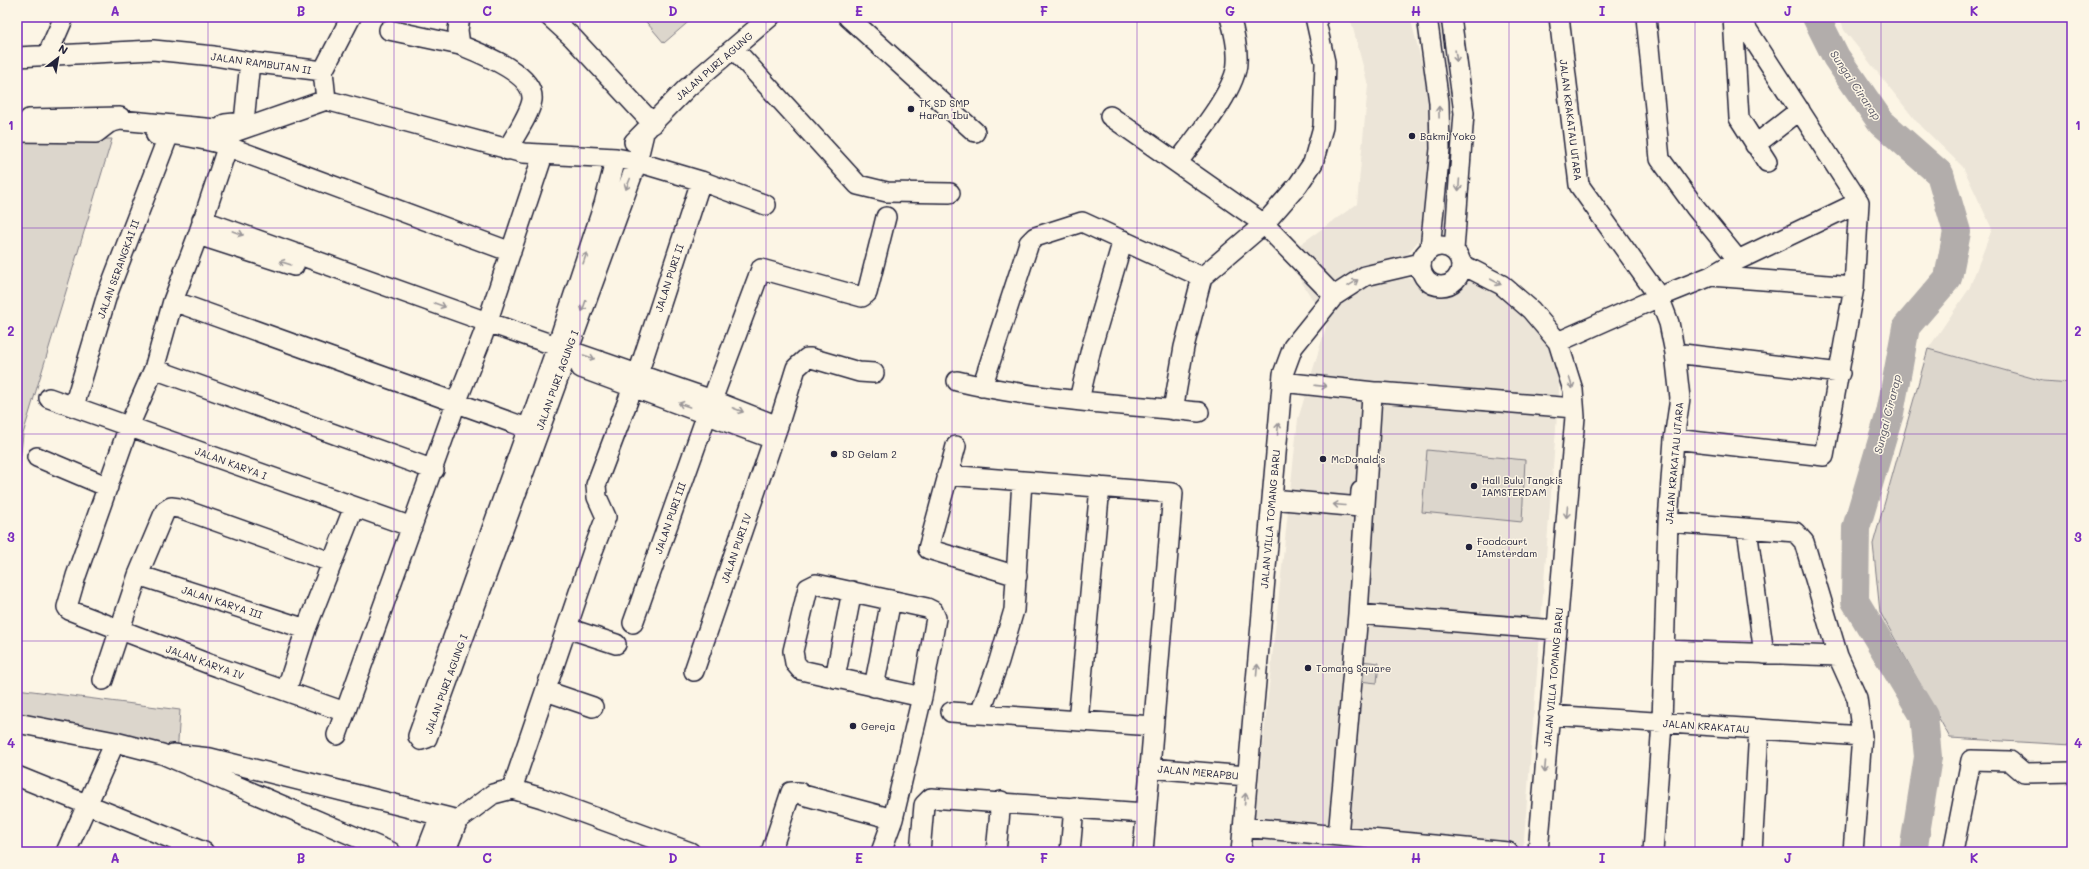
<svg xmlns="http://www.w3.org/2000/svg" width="2089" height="869" viewBox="0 0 2089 869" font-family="Mali,sans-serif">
  <rect width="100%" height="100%" fill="#fcf5e5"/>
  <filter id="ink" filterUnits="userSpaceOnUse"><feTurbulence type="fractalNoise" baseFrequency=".025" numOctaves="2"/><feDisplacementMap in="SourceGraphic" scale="8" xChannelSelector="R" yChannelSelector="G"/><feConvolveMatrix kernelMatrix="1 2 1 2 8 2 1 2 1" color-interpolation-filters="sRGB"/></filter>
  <g filter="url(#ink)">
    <path fill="#ece5d8" d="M1350,17h60l28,108 -14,109 -37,45 100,-2 52,42 21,58 -37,475h-272l47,-433 29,-96 -42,-68 72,-51 11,-119z
      M1840,17h232v366l-29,-2 -115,-32 41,-60 23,-60 -29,-62 -47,-46 -72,-91z"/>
    <path fill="#dcd6cc" stroke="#7f7c84" d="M642,17h52l-30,26z
      M112,139l-89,295 -6,57v-351z
      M1928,349l115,32 29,2v362l-122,-7 -70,-126 -7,-68z
      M1427,450l98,10 -3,62 -100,-10z
      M1361,661l18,2 -2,20 -18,-2z
      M17,689l163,21 -3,46 -160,-34z"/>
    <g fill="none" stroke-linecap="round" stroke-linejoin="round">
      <path stroke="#b2adab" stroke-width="28" d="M1816,17l20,40 45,65 59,52 17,58 -9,46 -42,49 -16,86 -34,115 -1,73 69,115 4,41 -15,95"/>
      <g stroke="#22223b" stroke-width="22">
        <path id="minor" d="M550,17l23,21 80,86
          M848,17l127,115
          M1427,17l12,85 1,47 -10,100
          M1451,17l13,96 -10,137
          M1559,17l20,168 80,112 10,26 6,30 5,45 -6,41 -6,83 -6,201 -9,129
          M1646,17l14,142 35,48 43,53
          M1733,17l6,101 28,44
          M389,30l71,15 -2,-15 2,-13
          M460,45c19,8 75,28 72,55 -2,14 -18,37 -25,50
          M734,49l124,136 29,7 63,1
          M47,56l17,-39
          M17,57l136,-7 61,6 36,6 73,9 3,29 197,53 93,5 21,4 64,19 65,24
          M323,71l28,-54
          M1110,116l154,108 70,72
          M29,119l91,-2
          M225,124l19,-2 6,-60
          M17,132l79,1 13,-10 11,-3 117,11 89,-31
          M156,135c22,-2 41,3 62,8l293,109
          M634,142l53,-54 83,-71
          M1755,145l45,-35
          M227,148l-29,87 -25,66 -19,68 -25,57 -53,150 -9,31 2,3 140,54 136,48
          M616,158l-12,46 -51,154 -135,378 3,4 6,-2 210,-576 7,-29
          M1178,162c16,-22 59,-73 59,-100 1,-14 -3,-31 -7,-45
          M202,220l285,102 225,78 66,26
          M198,235l96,31
          M1421 266a20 20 0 1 1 40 0a20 20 0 1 1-40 0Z
          M1461,264l41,21 29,25 27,32 15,48 2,27 -37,435
          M1711,276l143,11
          M173,301l365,131
          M1558,342l101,-45 52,-21 27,-16 121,-58
          M1675,353l165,20
          M581,368l192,71
          M154,369l280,101
          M957,381c79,19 162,23 242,31
          M1282,382l92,10
          M982,387l47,-144 6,-6 47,-15 120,55
          M49,398l363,129
          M1079,400l12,-51 32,-109
          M74,406l33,-111 62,-161
          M1173,410l11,-63 18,-70 62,-53 34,-39 15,-22 10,-36 2,-65 -10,-45
          M1674,439l150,17 30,-169 5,-85 -120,-185
          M956,446l-28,103 89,27
          M37,457l71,30
          M947,475l226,18 -30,359
          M1272,499l88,8 1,-16
          M1668,522l127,10 9,10 34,114 19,42 5,38 -9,116
          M1747,529l17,125
          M138,575l168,54
          M1358,614l199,16
          M633,623l79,-223 49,-131 101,28 5,-4 19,-76
          M567,628l49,16
          M1664,650l174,6
          M694,671l84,-245 18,-58 11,-10h4l48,14 15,1
          M835,678l17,-87
          M103,680l35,-105 27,-64 6,-4 8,1 152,54
          M874,687l17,-87
          M286,691l20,-62 48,-122
          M546,691l47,16
          M951,712l202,14
          M980,714l19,-53 15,-51 8,-129
          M1549,715l313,21
          M1078,721l22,-234
          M17,723l98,19 47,12 229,98
          M337,735l119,-332 27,-68 60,-180
          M173,754l37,4 248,62
          M1149,768l98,8
          M17,776l187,76
          M512,789l82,-241 12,-31 -9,-20 -1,-12 42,-111 63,-193
          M1243,827l265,25
          M1338,836l20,-222 14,-219 2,-3h5l195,16
          M66,852l49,-110
          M426,852l14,-36
          M445,852l13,-32 35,-26 19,-5 30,9 148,54
          M771,852l20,-60h8l4,3 90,24
          M881,852l12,-33 29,-122 14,-79 -3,-7 -6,-3 -111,-24 -8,4 -15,63 2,12 6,7 121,27
          M920,852l4,-47 7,-7 214,15
          M996,852l5,-51
          M1070,852l4,-45
          M1241,852l42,-478 10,-27 41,-51 31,-20 56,-13
          M1752,852l7,-123
          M1953,852l18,-92 39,1 14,12 48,-1"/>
      </g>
      <use href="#minor" stroke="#fcf5e5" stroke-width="19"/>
    </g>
    <defs><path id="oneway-shaft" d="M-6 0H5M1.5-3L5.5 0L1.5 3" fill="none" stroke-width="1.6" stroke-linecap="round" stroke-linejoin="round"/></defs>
    <g stroke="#9a9698">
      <use href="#oneway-shaft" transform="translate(1456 56) rotate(82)"/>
      <use href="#oneway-shaft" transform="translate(1439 112) rotate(-91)"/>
      <use href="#oneway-shaft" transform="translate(628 184) rotate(112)"/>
      <use href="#oneway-shaft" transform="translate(1459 185) rotate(94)"/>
      <use href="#oneway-shaft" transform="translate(238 233) rotate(20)"/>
      <use href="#oneway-shaft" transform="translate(585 258) rotate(-71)"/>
      <use href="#oneway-shaft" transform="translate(285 263) rotate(-162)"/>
      <use href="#oneway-shaft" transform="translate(1496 282) rotate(28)"/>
      <use href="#oneway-shaft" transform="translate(1353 283) rotate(-32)"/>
      <use href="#oneway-shaft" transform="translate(440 305) rotate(20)"/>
      <use href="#oneway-shaft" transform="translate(584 306) rotate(109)"/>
      <use href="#oneway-shaft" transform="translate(589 357) rotate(19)"/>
      <use href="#oneway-shaft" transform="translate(1571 383) rotate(73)"/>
      <use href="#oneway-shaft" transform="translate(1321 386) rotate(6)"/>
      <use href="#oneway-shaft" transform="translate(684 405) rotate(-161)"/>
      <use href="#oneway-shaft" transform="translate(738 410) rotate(21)"/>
      <use href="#oneway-shaft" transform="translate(1278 429) rotate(-85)"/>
      <use href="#oneway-shaft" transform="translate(1339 505) rotate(-175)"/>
      <use href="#oneway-shaft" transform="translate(1567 512) rotate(95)"/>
      <use href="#oneway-shaft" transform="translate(1257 670) rotate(-85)"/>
      <use href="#oneway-shaft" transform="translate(1545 767) rotate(95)"/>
      <use href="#oneway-shaft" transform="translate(1245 799) rotate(-85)"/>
    </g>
  </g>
  <path fill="none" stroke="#7b2cbf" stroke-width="1" stroke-opacity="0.55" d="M208,17v835M394,17v835M580,17v835M766,17v835M952,17v835M1137,17v835M1323,17v835M1509,17v835M1695,17v835M1881,17v835M17,228h2055M17,434h2055M17,641h2055"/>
  <g fill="#22223b" stroke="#fcf5e5" stroke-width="1.5">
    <circle cx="911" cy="109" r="4"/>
    <circle cx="1412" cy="136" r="4"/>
    <circle cx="834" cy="454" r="4"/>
    <circle cx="1323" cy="459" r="4"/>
    <circle cx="1474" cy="486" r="4"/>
    <circle cx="1469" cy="547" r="4"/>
    <circle cx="1308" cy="668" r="4"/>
    <circle cx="853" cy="726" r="4"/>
  </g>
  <g text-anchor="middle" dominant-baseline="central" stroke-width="3" stroke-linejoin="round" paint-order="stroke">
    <g font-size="10" fill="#22223b" stroke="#fcf5e5">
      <text transform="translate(261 63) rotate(8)">JALAN RAMBUTAN II</text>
      <text transform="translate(714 66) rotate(-41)">JALAN PURI AGUNG</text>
      <text transform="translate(1571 120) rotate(83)">JALAN KRAKATAU UTARA</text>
      <text transform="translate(118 269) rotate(-70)">JALAN SERANGKAI II</text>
      <text transform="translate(669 278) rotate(-72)">JALAN PURI II</text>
      <text transform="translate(557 380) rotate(-70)">JALAN PURI AGUNG I</text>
      <text transform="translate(231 463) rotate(20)">JALAN KARYA I</text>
      <text transform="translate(1674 463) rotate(-85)">JALAN KRAKATAU UTARA</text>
      <text transform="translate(670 518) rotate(-71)">JALAN PURI III</text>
      <text transform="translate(1270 519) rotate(-85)">JALAN VILLA TOMANG BARU</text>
      <text transform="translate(736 548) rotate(-71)">JALAN PURI IV</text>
      <text transform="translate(222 602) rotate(18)">JALAN KARYA III</text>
      <text transform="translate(205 662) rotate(20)">JALAN KARYA IV</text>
      <text transform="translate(1553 677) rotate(-85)">JALAN VILLA TOMANG BARU</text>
      <text transform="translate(446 684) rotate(-70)">JALAN PURI AGUNG I</text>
      <text transform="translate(1706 726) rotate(4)">JALAN KRAKATAU</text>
      <text transform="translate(1198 772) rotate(5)">JALAN MERAPBU</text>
    </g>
    <g font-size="10" fill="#22223b" stroke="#fcf5e5" text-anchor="start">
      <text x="919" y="103">TK SD SMP<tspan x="919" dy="12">Haran Ibu</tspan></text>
      <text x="1420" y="136">Bakmi Yoko</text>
      <text x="842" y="454">SD Gelam 2</text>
      <text x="1331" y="459">McDonald's</text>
      <text x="1482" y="480">Hall Bulu Tangkis<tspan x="1482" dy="12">IAMSTERDAM</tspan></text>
      <text x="1477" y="541">Foodcourt<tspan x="1477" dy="12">IAmsterdam</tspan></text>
      <text x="1316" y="668">Tomang Square</text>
      <text x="861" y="726">Gereja</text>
    </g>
    <g font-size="11" font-style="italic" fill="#545362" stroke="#fcf5e5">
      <text transform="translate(1856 85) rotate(56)">Sungai Cirarap</text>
      <text transform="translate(1887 414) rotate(-76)">Sungai Cirarap</text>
    </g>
  </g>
  <rect width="2089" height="869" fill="none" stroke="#fcf5e5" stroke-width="44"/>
  <g transform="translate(58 58) rotate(31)" stroke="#fcf5e5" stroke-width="3" paint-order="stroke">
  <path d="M0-3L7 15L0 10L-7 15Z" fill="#22223b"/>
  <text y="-6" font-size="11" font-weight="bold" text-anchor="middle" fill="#22223b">N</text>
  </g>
  <rect x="22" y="22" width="2045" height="825" fill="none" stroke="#7b2cbf" stroke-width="1.5"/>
  <g font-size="13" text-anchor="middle" font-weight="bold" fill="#7b2cbf">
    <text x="115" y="16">A</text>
    <text x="301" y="16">B</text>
    <text x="487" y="16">C</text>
    <text x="673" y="16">D</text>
    <text x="859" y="16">E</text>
    <text x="1044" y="16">F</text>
    <text x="1230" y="16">G</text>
    <text x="1416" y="16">H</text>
    <text x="1602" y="16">I</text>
    <text x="1788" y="16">J</text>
    <text x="1974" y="16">K</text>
    <text x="11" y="130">1</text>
    <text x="2078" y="130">1</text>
    <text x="11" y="336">2</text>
    <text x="2078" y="336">2</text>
    <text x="11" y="542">3</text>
    <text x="2078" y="542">3</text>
    <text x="11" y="748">4</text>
    <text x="2078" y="748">4</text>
    <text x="115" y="863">A</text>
    <text x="301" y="863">B</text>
    <text x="487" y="863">C</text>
    <text x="673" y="863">D</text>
    <text x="859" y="863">E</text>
    <text x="1044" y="863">F</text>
    <text x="1230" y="863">G</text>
    <text x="1416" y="863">H</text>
    <text x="1602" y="863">I</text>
    <text x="1788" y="863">J</text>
    <text x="1974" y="863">K</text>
  </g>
</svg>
